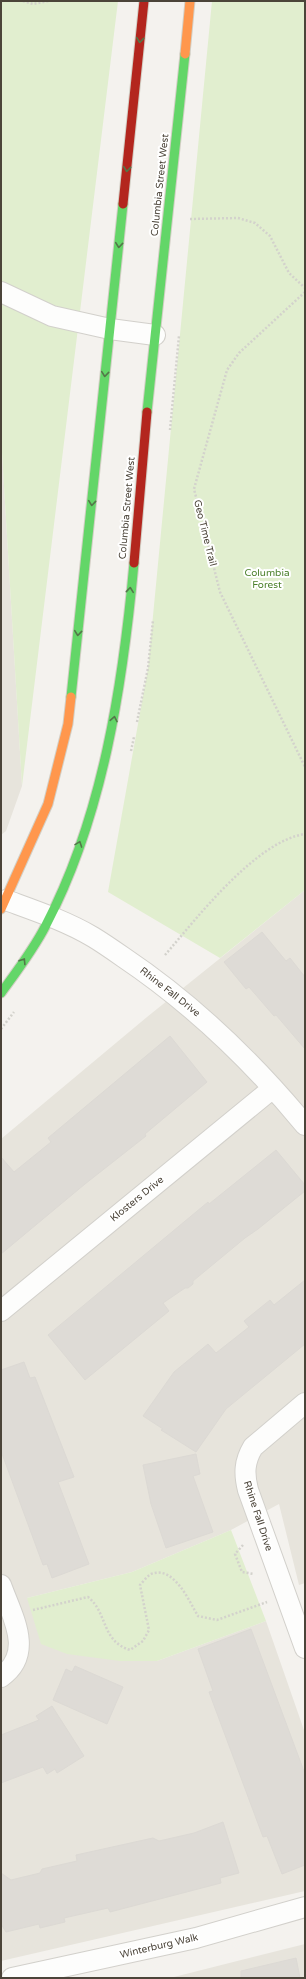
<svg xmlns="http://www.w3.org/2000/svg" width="306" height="1979" viewBox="0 0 306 1979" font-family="'Varela Round',sans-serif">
  <rect width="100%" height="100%" fill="#f4f2ee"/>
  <path fill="#e7e4dc" d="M1,436l21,350 -16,45 -5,4z
    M305,890v693l-6,2 -20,-81 -48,26 -99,42 -105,26 130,63 109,-40 39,112v158l-304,70v-822l146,-122z
    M305,1944v34h-135z"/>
  <path fill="#e1eecf" d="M1,1h117l-96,785 -21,-350z
    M212,1h93v889l-85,68 -112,-66 40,-224z
    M231,1530l35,91 -109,40h-37l-53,-7 -26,-10 -14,-46 105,-26z"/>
  <path fill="#dedbd6" stroke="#dcd9d4" d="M262,932l24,29 4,-3 15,19v72l-29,-34 -2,1 -25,-29 -3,2 -22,-27z
    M170,1036l37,46 -62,52 1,2 -61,48 -84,70v-97l13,15 37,-30 -3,-4z
    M276,1150l29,35v6l-47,38 -13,9 -52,43v3l-5,4h-3l-22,15 6,8 -84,69 -37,-45 160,-133 1,2z
    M305,1280v64l-79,65 -30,43 -35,-22 2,-1 -20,-13 31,-44 34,-28 8,9 33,-26 -5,-6 26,-21 4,5z
    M24,1362l6,16 5,-1 39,100 -16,5 31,82 -37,14 -5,-14 -4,1 -42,-114v-81z
    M196,1454l4,20 -7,2 20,56 -47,16 -15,-44 -8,-39z
    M251,1629l54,145v91l-23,9 -15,-38 -4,1 -54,-145 4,-1 -15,-42z
    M75,1666l48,21 -16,37 -54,-24 13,-31 6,3z
    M52,1706l32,50 -27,17 -2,-4 -8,5 -4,-7 -42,16v-48l38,-15 -3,-4z
    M223,1822l16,51 -19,5 1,5 -111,29 -2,-4 -44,10 1,4 -25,6 -1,-4 -33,8 -5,-8v-51l10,7 29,-7 2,-4 35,-8 -1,-6 77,-17 6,3 35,-8z
    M296,1958l4,20h-59v-7z"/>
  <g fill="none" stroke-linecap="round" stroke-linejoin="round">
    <g stroke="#d2d0cb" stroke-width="22">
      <path id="street" d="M1,292l51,24 58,13 45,6
        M6,900c30,11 60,21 87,37 10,6 20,13 30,20 70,47 129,104 182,168
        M1,1311l272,-223
        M305,1403l-52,44c-9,15 -9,27 -5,43l57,158
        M1,1585c11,31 34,68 0,92
        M12,1978l184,-40 109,-31"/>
    </g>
    <g stroke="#d3cfc5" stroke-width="11">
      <path id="fast" d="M147,412l38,-358
        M71,697l52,-493
        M1,993c16,-22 33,-44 45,-68 57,-109 77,-241 88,-362"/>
    </g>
    <g stroke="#d3cfc5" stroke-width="11">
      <path id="slow" d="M185,54l5,-53
        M1,909l47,-105 20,-80 3,-27"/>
    </g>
    <g stroke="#d3cfc5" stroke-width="11">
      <path id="jam" d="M123,204l21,-203
        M134,563l13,-151"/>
    </g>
    <path stroke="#d3d2cc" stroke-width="2.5" stroke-dasharray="2 2" stroke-linecap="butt" d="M23,1l10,3 16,-3
      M190,219l48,-1 17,5 15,13 19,37 16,15
      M305,292l-66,61 -12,17 -33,119 26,103 85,175
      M170,430l9,-94
      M137,722l11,-54 5,-48
      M131,751l3,-14
      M165,955c32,-37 91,-114 140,-121
      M1,1029l13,-17
      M243,1545l-8,9 7,18 12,2
      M33,1610l55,-13c20,16 13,44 42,53l13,-9 6,-11 -9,-45c3,-3 7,-9 11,-11 23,-9 38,27 47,42l19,4 50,-18"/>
    <use href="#street" stroke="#fdfdfc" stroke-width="20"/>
    <use href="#fast" stroke="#63d668" stroke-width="9"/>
    <use href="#slow" stroke="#ff974d" stroke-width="9"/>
    <use href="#jam" stroke="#b3261e" stroke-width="9"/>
  </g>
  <defs><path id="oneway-chevron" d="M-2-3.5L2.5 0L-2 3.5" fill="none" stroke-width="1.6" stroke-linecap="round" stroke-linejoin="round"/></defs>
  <g stroke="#537749">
    <use href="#oneway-chevron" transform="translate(140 40) rotate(96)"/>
    <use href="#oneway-chevron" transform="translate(127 169) rotate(96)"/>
    <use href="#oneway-chevron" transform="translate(119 245) rotate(96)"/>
    <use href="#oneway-chevron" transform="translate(105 374) rotate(96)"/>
    <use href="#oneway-chevron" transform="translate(92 503) rotate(96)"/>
    <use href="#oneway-chevron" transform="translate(130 590) rotate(-84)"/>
    <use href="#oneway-chevron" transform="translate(78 633) rotate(96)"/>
    <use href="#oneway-chevron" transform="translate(114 719) rotate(-79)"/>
    <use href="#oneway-chevron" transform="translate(79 844) rotate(-70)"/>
    <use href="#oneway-chevron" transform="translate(23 961) rotate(-58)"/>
  </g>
  <g text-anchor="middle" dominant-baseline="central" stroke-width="4" stroke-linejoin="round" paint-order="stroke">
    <g font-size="10" fill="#4b4439" stroke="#fff">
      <text transform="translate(160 185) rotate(-84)">Columbia Street West</text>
      <text transform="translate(127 508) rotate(-85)">Columbia Street West</text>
      <text transform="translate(205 533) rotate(76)">Geo Time Trail</text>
      <text transform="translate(170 992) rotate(38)">Rhine Fall Drive</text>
      <text transform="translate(137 1199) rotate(-39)">Klosters Drive</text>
      <text transform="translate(258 1516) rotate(72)">Rhine Fall Drive</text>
      <text transform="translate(159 1946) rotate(-13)">Winterburg Walk</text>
    </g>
    <g font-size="10" fill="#4a7f2a" stroke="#fff">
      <text x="267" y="573">Columbia<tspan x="267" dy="12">Forest</tspan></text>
    </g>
  </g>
  <rect width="306" height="1979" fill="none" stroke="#4b4439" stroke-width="4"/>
</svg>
